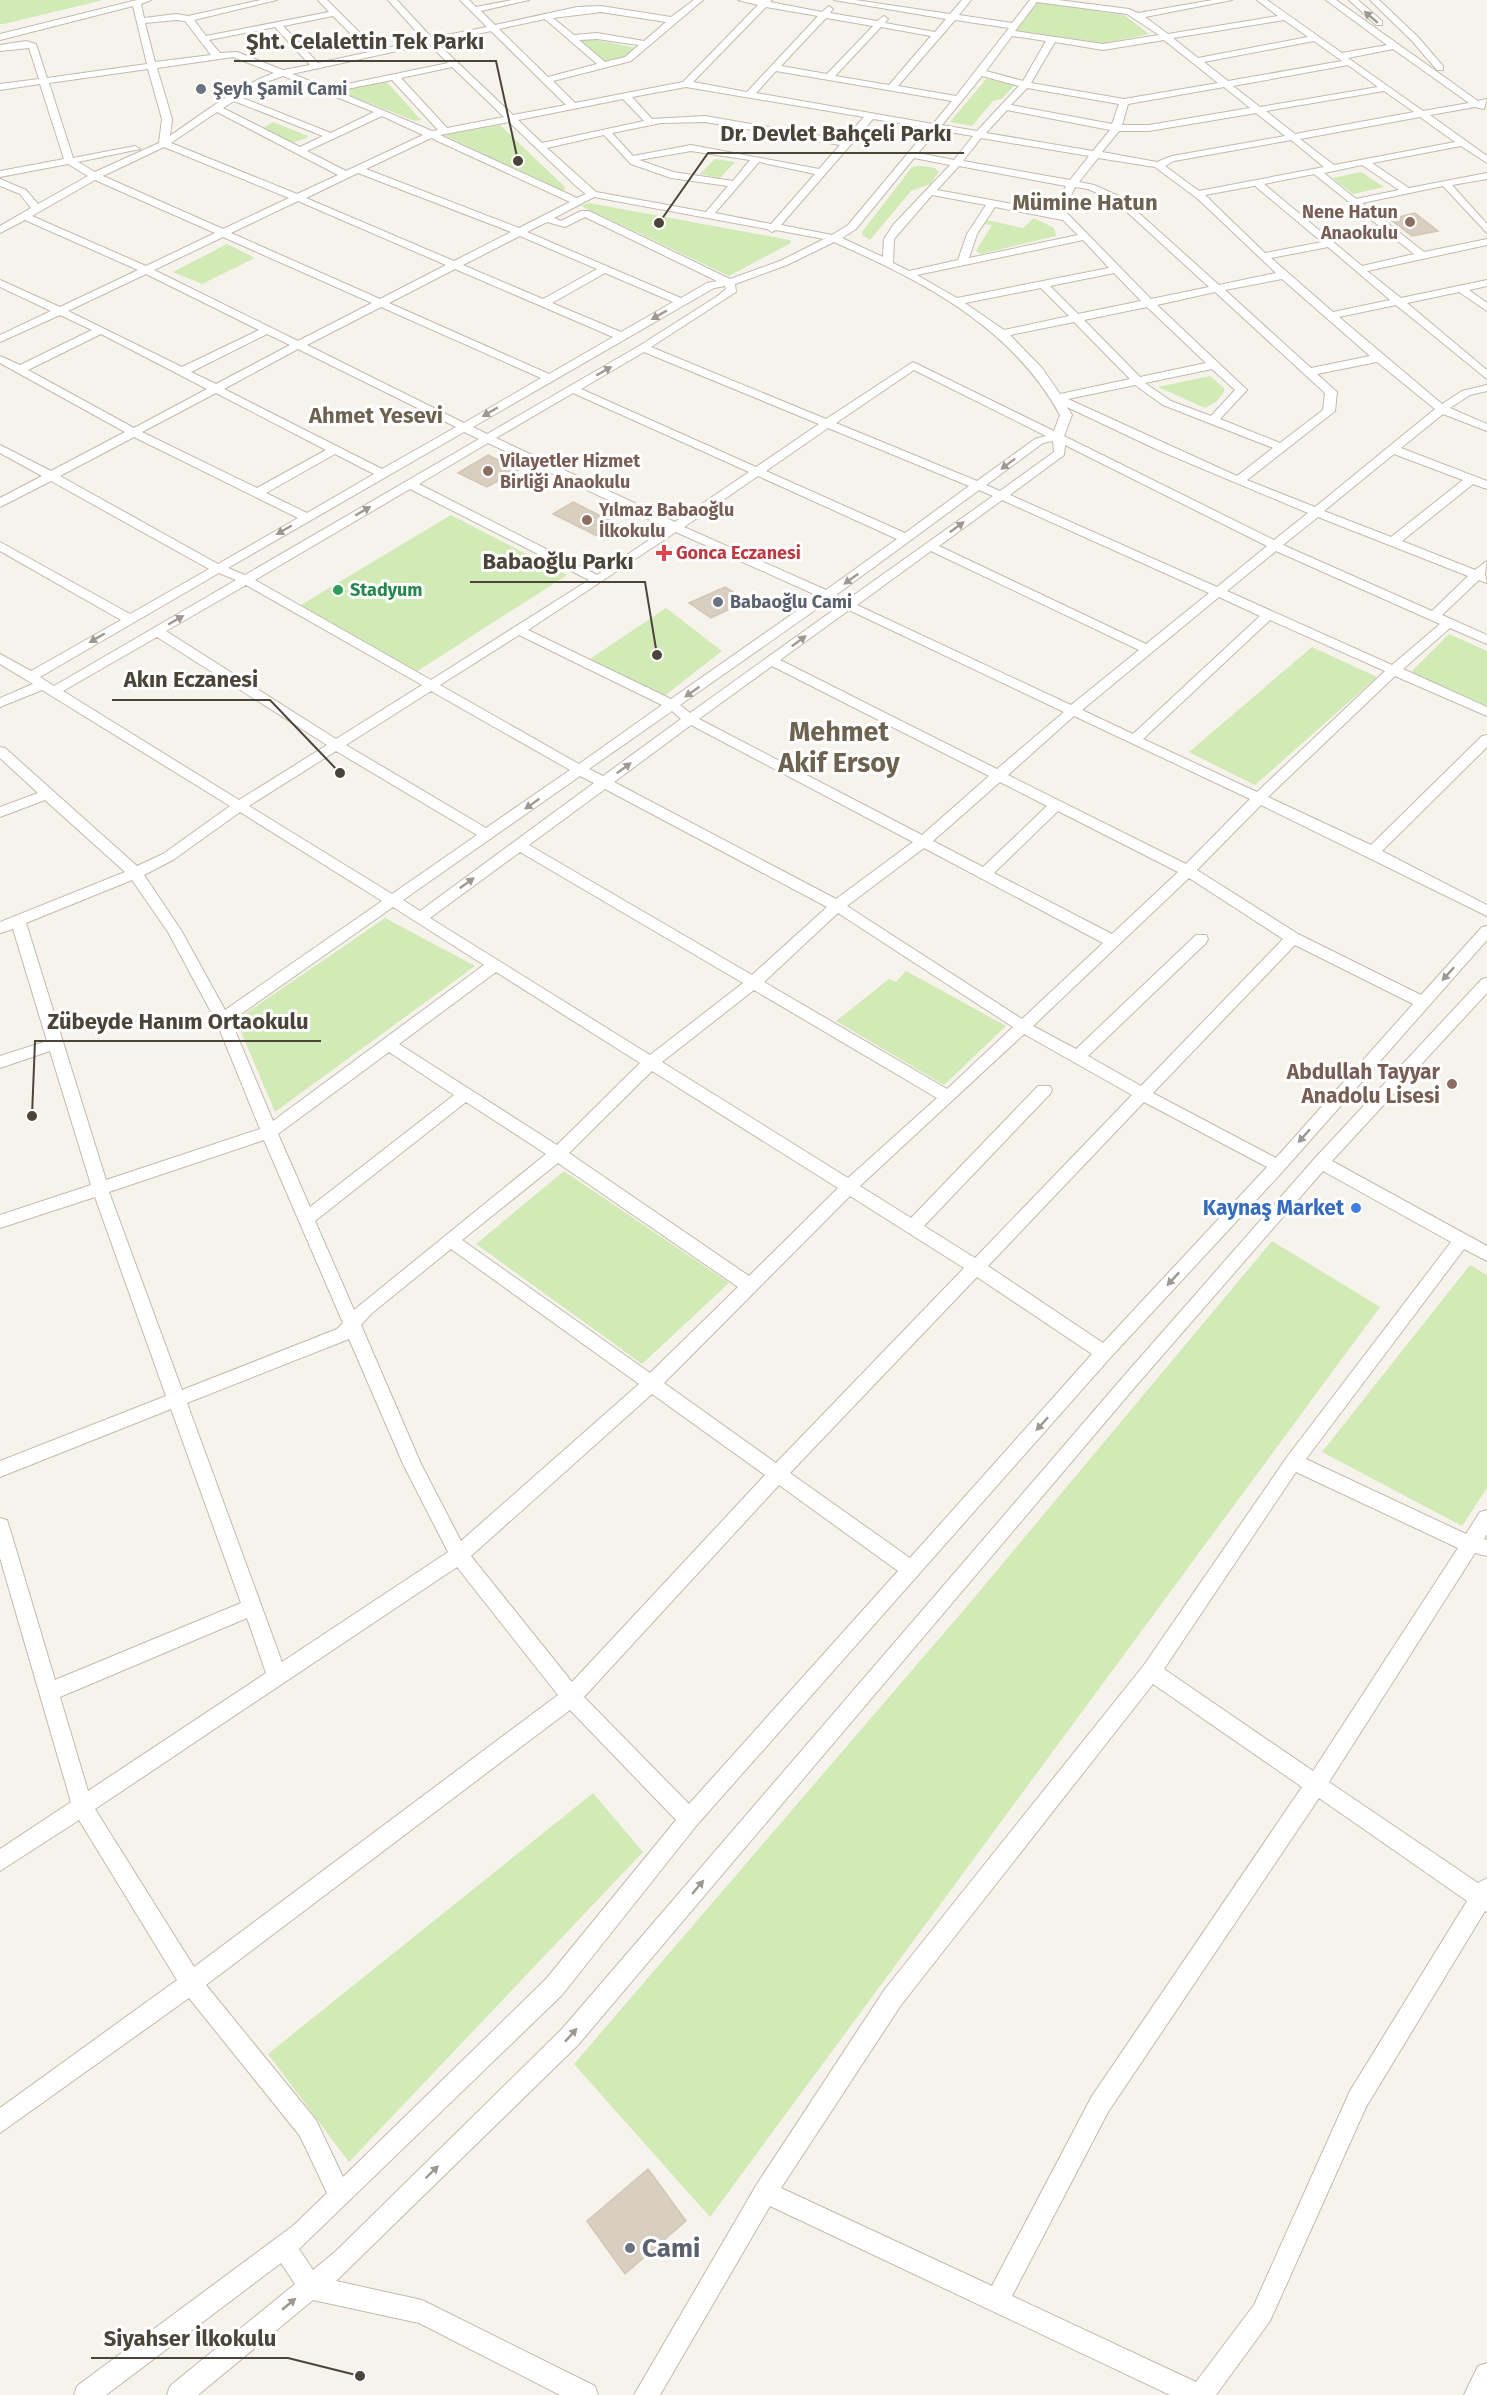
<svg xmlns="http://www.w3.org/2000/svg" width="1487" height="2395" viewBox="0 0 1487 2395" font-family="'Fira Sans',sans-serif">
  <rect width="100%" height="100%" fill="#f6f3ec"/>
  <path fill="#d2eab5" d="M0,0h103l-99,24h-4z
    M1038,2l86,13 25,19 -49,10 -85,-13z
    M590,39l48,9 -16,10 -16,5 -28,-23z
    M986,79l29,5 -13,15 -9,2 -21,25 -22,-4z
    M385,80l36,40 -6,1 -76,-30z
    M273,122l35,14 -1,2 -15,5 -30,-14z
    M500,125l65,62 -2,5 -119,-57z
    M715,159l20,3 -15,16 -20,-4z
    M921,166l14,2 4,4 -9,12 -19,7 -41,49 -7,-4 -1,-4 50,-65z
    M1361,172l23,15 -31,7 -20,-16z
    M589,203l201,37 1,3 -62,33 -148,-70z
    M1034,218l20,10 2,8 -75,18 -5,-3 16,-26 -7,-1 2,-4 36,8z
    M227,244l28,14 -53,26 -29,-12z
    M1210,376l14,12v4l-8,10 -11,6 -47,-21z
    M451,515l116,60 -151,97 -117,-66z
    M666,608l56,43 -59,46 -73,-38z
    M1449,634l38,17v55l-76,-34z
    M1312,647l65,30 -122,108 -66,-33z
    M385,918l90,48 -200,146 -39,-92z
    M906,971l100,55 -62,59 -108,-64 53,-42 7,3z
    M564,1171l165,112 -87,81 -166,-120z
    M1272,1241l108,66 -670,910 -136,-153 394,-459z
    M1470,1265l17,10v213l-25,38 -140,-74z
    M593,1793l50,59 -294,310 -81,-108z"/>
  <path fill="#d8cfc1" stroke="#d3c7b4" stroke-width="1.5" d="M1415,213l23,18 -26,5 -22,-17z
    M488,455l30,15 -31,17 -29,-14z
    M573,502l48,24 -20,12 -48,-24z
    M725,587l22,14 -36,17 -22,-15z
    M648,2169l38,52 -61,53 -38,-53z"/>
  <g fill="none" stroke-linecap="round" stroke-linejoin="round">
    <g stroke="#c2bbae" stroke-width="2">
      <path id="minor" d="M137,0h14l-10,4 3,14 32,-4 12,2 73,-16h16l-83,20 12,16 123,-24 -11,-12h9l50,50 47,-10 -36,-40h9l35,38 55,-11 -27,-27h9l7,7 36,-7h17l-48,11 14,14 82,-18 24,-1 70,11 23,-17h9l-72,61 -78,20 22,22 108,-21 75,-77 -20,-5h34l-2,2 52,10 7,-6 4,3 -3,4 47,8 7,-5 4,3 -3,4 50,9 11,-13 -112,-19h21l95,14 12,-14h9l-12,15 53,8 18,-23h28l71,9 9,4 75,-13h19l-87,17 23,17 110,-18 -21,-16h10l75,53 45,-8 -61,-45h10l142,101 9,-2 -3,10 -9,-2 -45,8 57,41v7l-26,-17 -89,17 37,25 78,-15v6l-35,6 35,39v9l-44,-47 -81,17 62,49 63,-13v6l-120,26 34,27 86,-18v6l-18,4 18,13v8l-28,-19 -52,11 80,67v9l-91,-74 -57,12 103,87 20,-13 25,-6v6l-17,4 -20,13 37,16v7l-44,-17 -42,34 86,33v8l-14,-5 -71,57 73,29 12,-9 -2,13 2,9 -8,-3 -37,35 45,20v9l-37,-16 -47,41 84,38v9l-92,-40 -127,121 103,48 111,-109 5,-1v12l-105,104 105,54v11l-226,-111 -64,65 101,64 123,61 61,-68 5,-1v14l-203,230 -174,188 -414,468 -134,169 -263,254 14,21 23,-19 226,-222 561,-652 192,-219 167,-179 5,-1v15l-155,168 155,85v15l-23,-12 -158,210 160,75 14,-22 7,-2v24l-3,5 3,1v16l-12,-3 -146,229 149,101 9,-5v34l-2,-1 -119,196 -96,214 -54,74h-46l-400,-189 -110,189h-26l123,-211 128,-195 259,-324 143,-208 164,-215 -128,-71 -188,216 -557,658 -242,236 86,19 173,86 3,9h-38l-141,-72 -106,-23 -115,95h-31l3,-9 125,-102 -14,-21 -175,132h-32l3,-9 217,-161 33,-32 -27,-57 -111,-138 -189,135v-25l177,-128 -98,-160 -79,51v-22l71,-47 -71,-244v-40l7,2 2,6 46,154 186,-77 -70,-194 -171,68v-16l166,-65 -71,-199 -95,31v-13l91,-30 -41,-134 -50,17v-12l47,-15 -34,-112 -13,4v-11l125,-50 -80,-72 -45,17v-10l38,-14 -38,-35v-11l5,1 132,118 26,-12 67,-48 -188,-116 -42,17v-9l33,-14 -33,-20v-10l31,17 90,-51 -121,-69v-9l130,72 79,-45 -158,-88 -51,26v-9l42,-22 -42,-23v-8l51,26 74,-39 -125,-69v-7l20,9 72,-35 -32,-15 -60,27v-7l51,-24 -51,-24v-7l60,27 78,-37 -113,-50 -25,13v-7l31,-18 -11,-14 -20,-8v-7l26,11 12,14 50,-28 -20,-12 -68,13v-6l64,-12 -24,-75 -40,6v-6l39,-5 -10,-31 -29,3v-6l26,-4 10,3 11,34 100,-14 -14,-58 -133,34v-6zM1037,2l90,12 32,21 -56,9 -88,-13zM766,7l52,9 -71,76 -54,-10zM601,12l65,10 -22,19 -47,-8 -23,2 -21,-17zM333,16l36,36 -51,11 -35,-37zM826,18l47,8 -46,48 -46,-8zM545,19l52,45 -49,13 -49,-48zM176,20l9,1 26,34 -56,7 -10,-39zM955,20l54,8 -53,68 -58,-10zM1284,20l24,17 -110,21 -25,-20zM275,27l35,38 -27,5 -46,-18 -17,1 -11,-13zM881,27l50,9 -42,49 -54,-9zM491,31l75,74 -53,10 -76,-72zM1012,36l34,5 -23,40 -37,-10zM597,39l42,6 -14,12 -20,5 -26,-22zM1164,40l54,43 -94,16 -93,-16 24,-41 48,8zM1314,41l28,20 -114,20 -24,-19zM429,44l19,19 -120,25 -36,-14zM1393,49l76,54 -46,8 -75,-53zM233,57l41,16c-38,14 -71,40 -104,63l2,-17 -15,-51zM1348,65l30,22 -118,20 -27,-21zM452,67l52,50 -57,11 -46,-50zM148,69l14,50 -3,24 -64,29 -17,-10 62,-13 -5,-3 -62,12 -24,-75zM776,71l176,30 -19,23 -177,-31zM283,76l91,36 -43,21 -91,-36 21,-13zM982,76l37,10 -42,45 -35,-6zM392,80l46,50 -6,1 -95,-40zM686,87l178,30 -20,23 -139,-24 -53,3 -20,-22zM1224,87l26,21 -101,17h-27l6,-21zM1027,88l92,16 -7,20 -101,-19zM1384,91l30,21 -119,22 -29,-23zM623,99l21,22 -102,22 -24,-23zM234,101l89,35 -23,11 -77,-39zM1007,110l103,20 -17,21 -107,-18zM217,112l121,63 -41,19 -126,-51zM1256,113l29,23 -113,20 -15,6 -55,-10 17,-21h30zM382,116l41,19 -77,36 -39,-20zM1420,117l35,25 -121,23 -34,-26zM873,119l56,9 -81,97 -16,10 -51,-10zM509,122l68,65 9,7 -9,4 -137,-63zM705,122l135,23 -21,24 -128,-24 -58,11 -21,-23 49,-10zM938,130l35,6 -19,24 -36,-7zM604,135l27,29 40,14 57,8 -22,26 -110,-20 -49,-44zM431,138l139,64 -51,26 -153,-59zM981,138l108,18 -19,24 -107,-19zM1291,140l33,27 -125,24 -34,-25 9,-5zM164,147l125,51 -66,31 -120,-53zM691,151l59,9 -17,21 -60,-9 -34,-12zM914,158l36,7 -56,59 -10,15 -1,18 -41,-19 14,-9zM1098,158l57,9 43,32 78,74 -57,12 -98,-88 -27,-12 -15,-3zM759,162l56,12 -44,50 -56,-11zM1362,165l37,25 -43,9 -32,-26zM959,166l107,20 -12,24 2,2 -119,-22zM358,173l153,59 -57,29 -148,-63zM1314,174l100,80 -52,12 -98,-82zM95,180l120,53 -69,33 -114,-50zM1254,186h1l67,56 -57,11 -60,-58zM1075,187l13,2 27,12 94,86 -58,12 -87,-89zM932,195l54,10 -19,29 -9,26 -49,11 -16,-8 1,-24zM594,197l173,32 5,3 4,-2 48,9 -44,22 -50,18 -141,-68h-8l-20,10 -7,-3zM298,201l148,64 -66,34 -149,-66zM995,207l68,13 15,15 -109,23 8,-24zM585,217l132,64 -10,2 -26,15 -154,-66 20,-10 18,5zM520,236l77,33 -54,30 -80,-34zM223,237l149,66 -74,38 -144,-71zM1083,240l26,28 -152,30 -40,-23zM834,242c90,40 177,84 226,173l-6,16 -141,-69 -87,57 -175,-72 85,-55 -1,-8 52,-19zM1328,247l62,53 -57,12 -62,-54zM455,269l158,68 -64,37 -160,-71zM605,273l68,29 -52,30 -69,-29zM1114,273l27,28 -63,13 -28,-28zM146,274l113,56 -77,37 -114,-56zM1282,279l88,77 -59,12 -86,-78zM725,286l1,3 -10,8 -77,49 -152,88 -14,-7 241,-139zM1041,288l28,28 -65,14 -39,-27zM1215,292l110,101 -2,17 -43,33 -60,-24 27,-29 -90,-85zM381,307l160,71 -77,45 -157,-78zM1147,307l59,56 -66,14 -56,-57zM1074,322l56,57 -70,15 -18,-26 -32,-33zM101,334l106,55 -73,39 -106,-58zM267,334l23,11 -74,39 -25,-12zM298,349l158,78 -74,42 -158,-80zM644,352l175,72 -63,43 -175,-78zM1377,362l58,47 -120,98 -68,-27 88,-69 2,-19 -20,-18zM1212,369l23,21 -24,26 -40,-15 -26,-18zM914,370l132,66 -11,3 -58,42 -141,-58zM1135,385l28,20 110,43 -36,28 -169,-77zM216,393l110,57 -69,38 -115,-56zM573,393l176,79 -74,50 -179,-84zM1067,407l91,43 150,63 -34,27 -210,-104 8,-21zM828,428l141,58 -64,47 -139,-62zM464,432l15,7 -234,136 -17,-7zM134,437l164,81 -80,46 -158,-88zM1053,441l1,11 -54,39 -14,-6 57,-42zM488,443l179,85 -70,47 -178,-91zM1065,445l202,101 -50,41 -207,-92 54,-40zM335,454l39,20 -67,39 -41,-20zM1394,454l69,26 -72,57 -67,-26zM758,476l139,63 -71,51 -142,-63zM410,489l179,91 -158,100 -176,-100zM979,490l14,6 -146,104 -11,-5zM1002,500l207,93 -63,51 -207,-98zM1318,517l150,59 -36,35 -149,-66zM676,532l142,64 -147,103 -143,-69zM931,551l208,99 -68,55 -214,-100zM1276,551l164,73 -48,41 -165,-74zM219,573l17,7 -182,106 -14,-9zM246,585l176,100 -86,54 -170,-108zM1219,597l41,19 -127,118 -51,-24zM828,601l11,5 -149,107 -10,-8zM849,610l215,102 -67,57 -217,-109zM1270,620l115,51 -128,121 -114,-53zM519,635l143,70 -83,59 -139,-79zM157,637l170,108 -88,55 -176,-109zM772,666l217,110 -67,59 -223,-116zM431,691l139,79 -84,58 -140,-83zM672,711l9,8 -78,57 -14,-7zM1074,716l176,83 -64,65 -178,-89zM691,725l222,117 -77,57 -222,-117zM336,751l141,84 -85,59 -143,-88zM580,776l14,7 -174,128 -17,-11zM1000,782l47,24 -64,61 -50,-26zM605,789l222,118 -75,68 -223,-130zM1058,811l120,61 -66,62 -118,-61zM240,812l142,89 -157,109 -44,-80 -37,-55 29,-15zM924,848l179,95 -81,76 -175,-113zM520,852l223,131 -93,72 -220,-137zM1189,878l94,61 -142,147 -53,-30 118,-113 2,-4 -2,-4h-10l-120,114 -43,-23zM132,880l36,52 49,91 43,106 -154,51 -80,-257zM393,907l91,58 -211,156 -42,-100zM838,913l175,114 -66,62 -183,-107zM1295,945l118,59 -137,154 -123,-65zM496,972l144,91 -83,82 -158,-101zM754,990l183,108 -89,80 -186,-116zM1024,1034l108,61 -157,163 -51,-32 126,-132 2,-4 -2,-4h-12l-127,132 -51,-32zM389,1052l65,43 -144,112 -32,-73zM652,1071l186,117 -89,88 -180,-123zM466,1102l80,52 -192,156 -39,-89zM1144,1102l123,65 -164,176 -115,-77zM264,1140l79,183 -6,6 -155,61 -73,-198zM558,1163l180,124 -88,86 -188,-133zM850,1196l114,72 -188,195 -112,-80zM451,1249l188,135 -178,157 -40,-77 -60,-139 11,-12zM977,1277l115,77 -182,204 -120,-85zM349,1339l55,127 44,86 -166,110 -95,-259zM652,1394l113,81 -193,207 -101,-126zM1296,1472l162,76 -145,223 -149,-102zM779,1485l119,86 -209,233 -105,-107zM457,1567l101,128 -364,272 -99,-158zM247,1618l19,55 -178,118 -28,-94zM1153,1684l149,103 -210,309 -100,190 -211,-98 120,-183zM570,1710l106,110 -130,159 -203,198 -27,-57 -110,-135zM1319,1798l148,103 -117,190 -96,214 -58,77 -184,-86 96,-184z
        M1349,0h9l24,21v4h-6z
        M1370,0h9l39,37 25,29v4h-6l-25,-29z
        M1487,2363v32h-23l14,-29z"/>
    </g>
    <use href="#minor" fill="#fff" fill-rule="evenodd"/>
  </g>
  <defs><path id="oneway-solid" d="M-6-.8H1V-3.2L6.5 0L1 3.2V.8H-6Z" transform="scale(1.5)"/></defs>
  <g fill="#9c9892">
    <use href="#oneway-solid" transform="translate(1371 17) rotate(-139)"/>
    <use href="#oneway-solid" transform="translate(659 315) rotate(150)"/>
    <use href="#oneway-solid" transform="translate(604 371) rotate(-30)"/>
    <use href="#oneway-solid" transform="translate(490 412) rotate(150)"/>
    <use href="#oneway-solid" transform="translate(1008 464) rotate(143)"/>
    <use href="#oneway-solid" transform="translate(363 511) rotate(-30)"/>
    <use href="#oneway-solid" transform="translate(957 527) rotate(-36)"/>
    <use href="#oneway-solid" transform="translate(284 530) rotate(150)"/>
    <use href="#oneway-solid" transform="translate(851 579) rotate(144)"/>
    <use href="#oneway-solid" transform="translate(176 620) rotate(-30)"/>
    <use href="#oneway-solid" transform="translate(97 638) rotate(150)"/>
    <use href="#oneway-solid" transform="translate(799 641) rotate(-36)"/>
    <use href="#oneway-solid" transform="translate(692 692) rotate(145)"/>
    <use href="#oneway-solid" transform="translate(624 768) rotate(-36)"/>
    <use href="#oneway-solid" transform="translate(532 804) rotate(145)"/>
    <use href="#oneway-solid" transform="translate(467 883) rotate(-36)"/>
    <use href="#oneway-solid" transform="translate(1448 974) rotate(132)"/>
    <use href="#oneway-solid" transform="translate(1304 1136) rotate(131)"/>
    <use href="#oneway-solid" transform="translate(1173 1279) rotate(133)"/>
    <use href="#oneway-solid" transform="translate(1042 1424) rotate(132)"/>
    <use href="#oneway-solid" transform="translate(698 1887) rotate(-50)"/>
    <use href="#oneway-solid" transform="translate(571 2035) rotate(-48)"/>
    <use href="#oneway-solid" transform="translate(432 2172) rotate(-44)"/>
    <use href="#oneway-solid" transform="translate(289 2304) rotate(-40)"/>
  </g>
  <g fill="#6b7280" stroke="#fff" stroke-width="2">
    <circle cx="201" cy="89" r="6"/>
    <circle cx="718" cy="602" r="6"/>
    <circle cx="630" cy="2248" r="6"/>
  </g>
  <g fill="#8d6e63" stroke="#fff" stroke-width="2">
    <circle cx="1410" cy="222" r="6"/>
    <circle cx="488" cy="471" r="6"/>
    <circle cx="587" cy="520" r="6"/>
    <circle cx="1452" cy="1084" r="6"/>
  </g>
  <path fill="#e0444e" stroke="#fff" stroke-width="2" d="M661 544h6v6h6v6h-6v6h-6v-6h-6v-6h6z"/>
  <circle fill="#2e9e5b" stroke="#fff" stroke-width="2" cx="338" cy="590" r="6"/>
  <circle fill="#3f7fe0" stroke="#fff" stroke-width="2" cx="1356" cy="1208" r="6"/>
  <g text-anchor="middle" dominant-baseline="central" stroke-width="6" stroke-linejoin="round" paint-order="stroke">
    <g font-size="18" font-weight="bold" fill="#5b616d" stroke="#fff" text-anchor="start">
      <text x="213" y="89">Şeyh Şamil Cami</text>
      <text x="730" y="602">Babaoğlu Cami</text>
    </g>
    <g font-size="18" font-weight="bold" fill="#785e54" stroke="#fff" text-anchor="start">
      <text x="1398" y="212" text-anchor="end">Nene Hatun<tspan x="1398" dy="21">Anaokulu</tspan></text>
      <text x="500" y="461">Vilayetler Hizmet<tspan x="500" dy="21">Birliği Anaokulu</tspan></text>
      <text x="599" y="510">Yılmaz Babaoğlu<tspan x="599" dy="21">İlkokulu</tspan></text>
    </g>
    <g font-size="18" font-weight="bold" fill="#be3a42" stroke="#fff" text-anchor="start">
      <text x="676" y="553">Gonca Eczanesi</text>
    </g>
    <g font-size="18" font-weight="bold" fill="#27864d" stroke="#fff" text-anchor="start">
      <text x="350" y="590">Stadyum</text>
    </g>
    <g font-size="21" font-weight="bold" fill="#785e54" stroke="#fff" text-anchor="end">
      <text x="1440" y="1072">Abdullah Tayyar<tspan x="1440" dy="24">Anadolu Lisesi</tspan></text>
    </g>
    <g font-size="21" font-weight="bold" fill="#366cbe" stroke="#fff" text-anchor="end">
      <text x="1344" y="1208">Kaynaş Market</text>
    </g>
    <g font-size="22" font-weight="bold" fill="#6e6250" stroke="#fff">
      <text x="1085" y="202">Mümine Hatun</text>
      <text x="376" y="415">Ahmet Yesevi</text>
    </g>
    <g font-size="26" font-weight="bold" fill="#5b616d" stroke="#fff" text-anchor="start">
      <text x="642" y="2248">Cami</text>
    </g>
    <g font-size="27" font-weight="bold" fill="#6e6250" stroke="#fff">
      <text x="839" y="732">Mehmet<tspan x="839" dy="31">Akif Ersoy</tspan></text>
    </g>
  </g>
  <path fill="none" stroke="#4b4439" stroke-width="2" d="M518 161L496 61H234M659 223L708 153H964M657 655L645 582H470M340 773L270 700H112M32 1116L35 1041H321M360 2376L288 2358H91"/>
  <g fill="#4b4439" stroke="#fff" stroke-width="2">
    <circle cx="518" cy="161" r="6"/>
    <circle cx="659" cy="223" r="6"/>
    <circle cx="657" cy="655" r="6"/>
    <circle cx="340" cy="773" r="6"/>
    <circle cx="32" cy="1116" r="6"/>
    <circle cx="360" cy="2376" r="6"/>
  </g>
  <g font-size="22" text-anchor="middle" font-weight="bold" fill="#4b4439" stroke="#fff" stroke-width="6" stroke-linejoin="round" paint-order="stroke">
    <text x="365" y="49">Şht. Celalettin Tek Parkı</text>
    <text x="836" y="141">Dr. Devlet Bahçeli Parkı</text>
    <text x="558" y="569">Babaoğlu Parkı</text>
    <text x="191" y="687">Akın Eczanesi</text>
    <text x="178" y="1029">Zübeyde Hanım Ortaokulu</text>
    <text x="190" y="2346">Siyahser İlkokulu</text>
  </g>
</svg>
